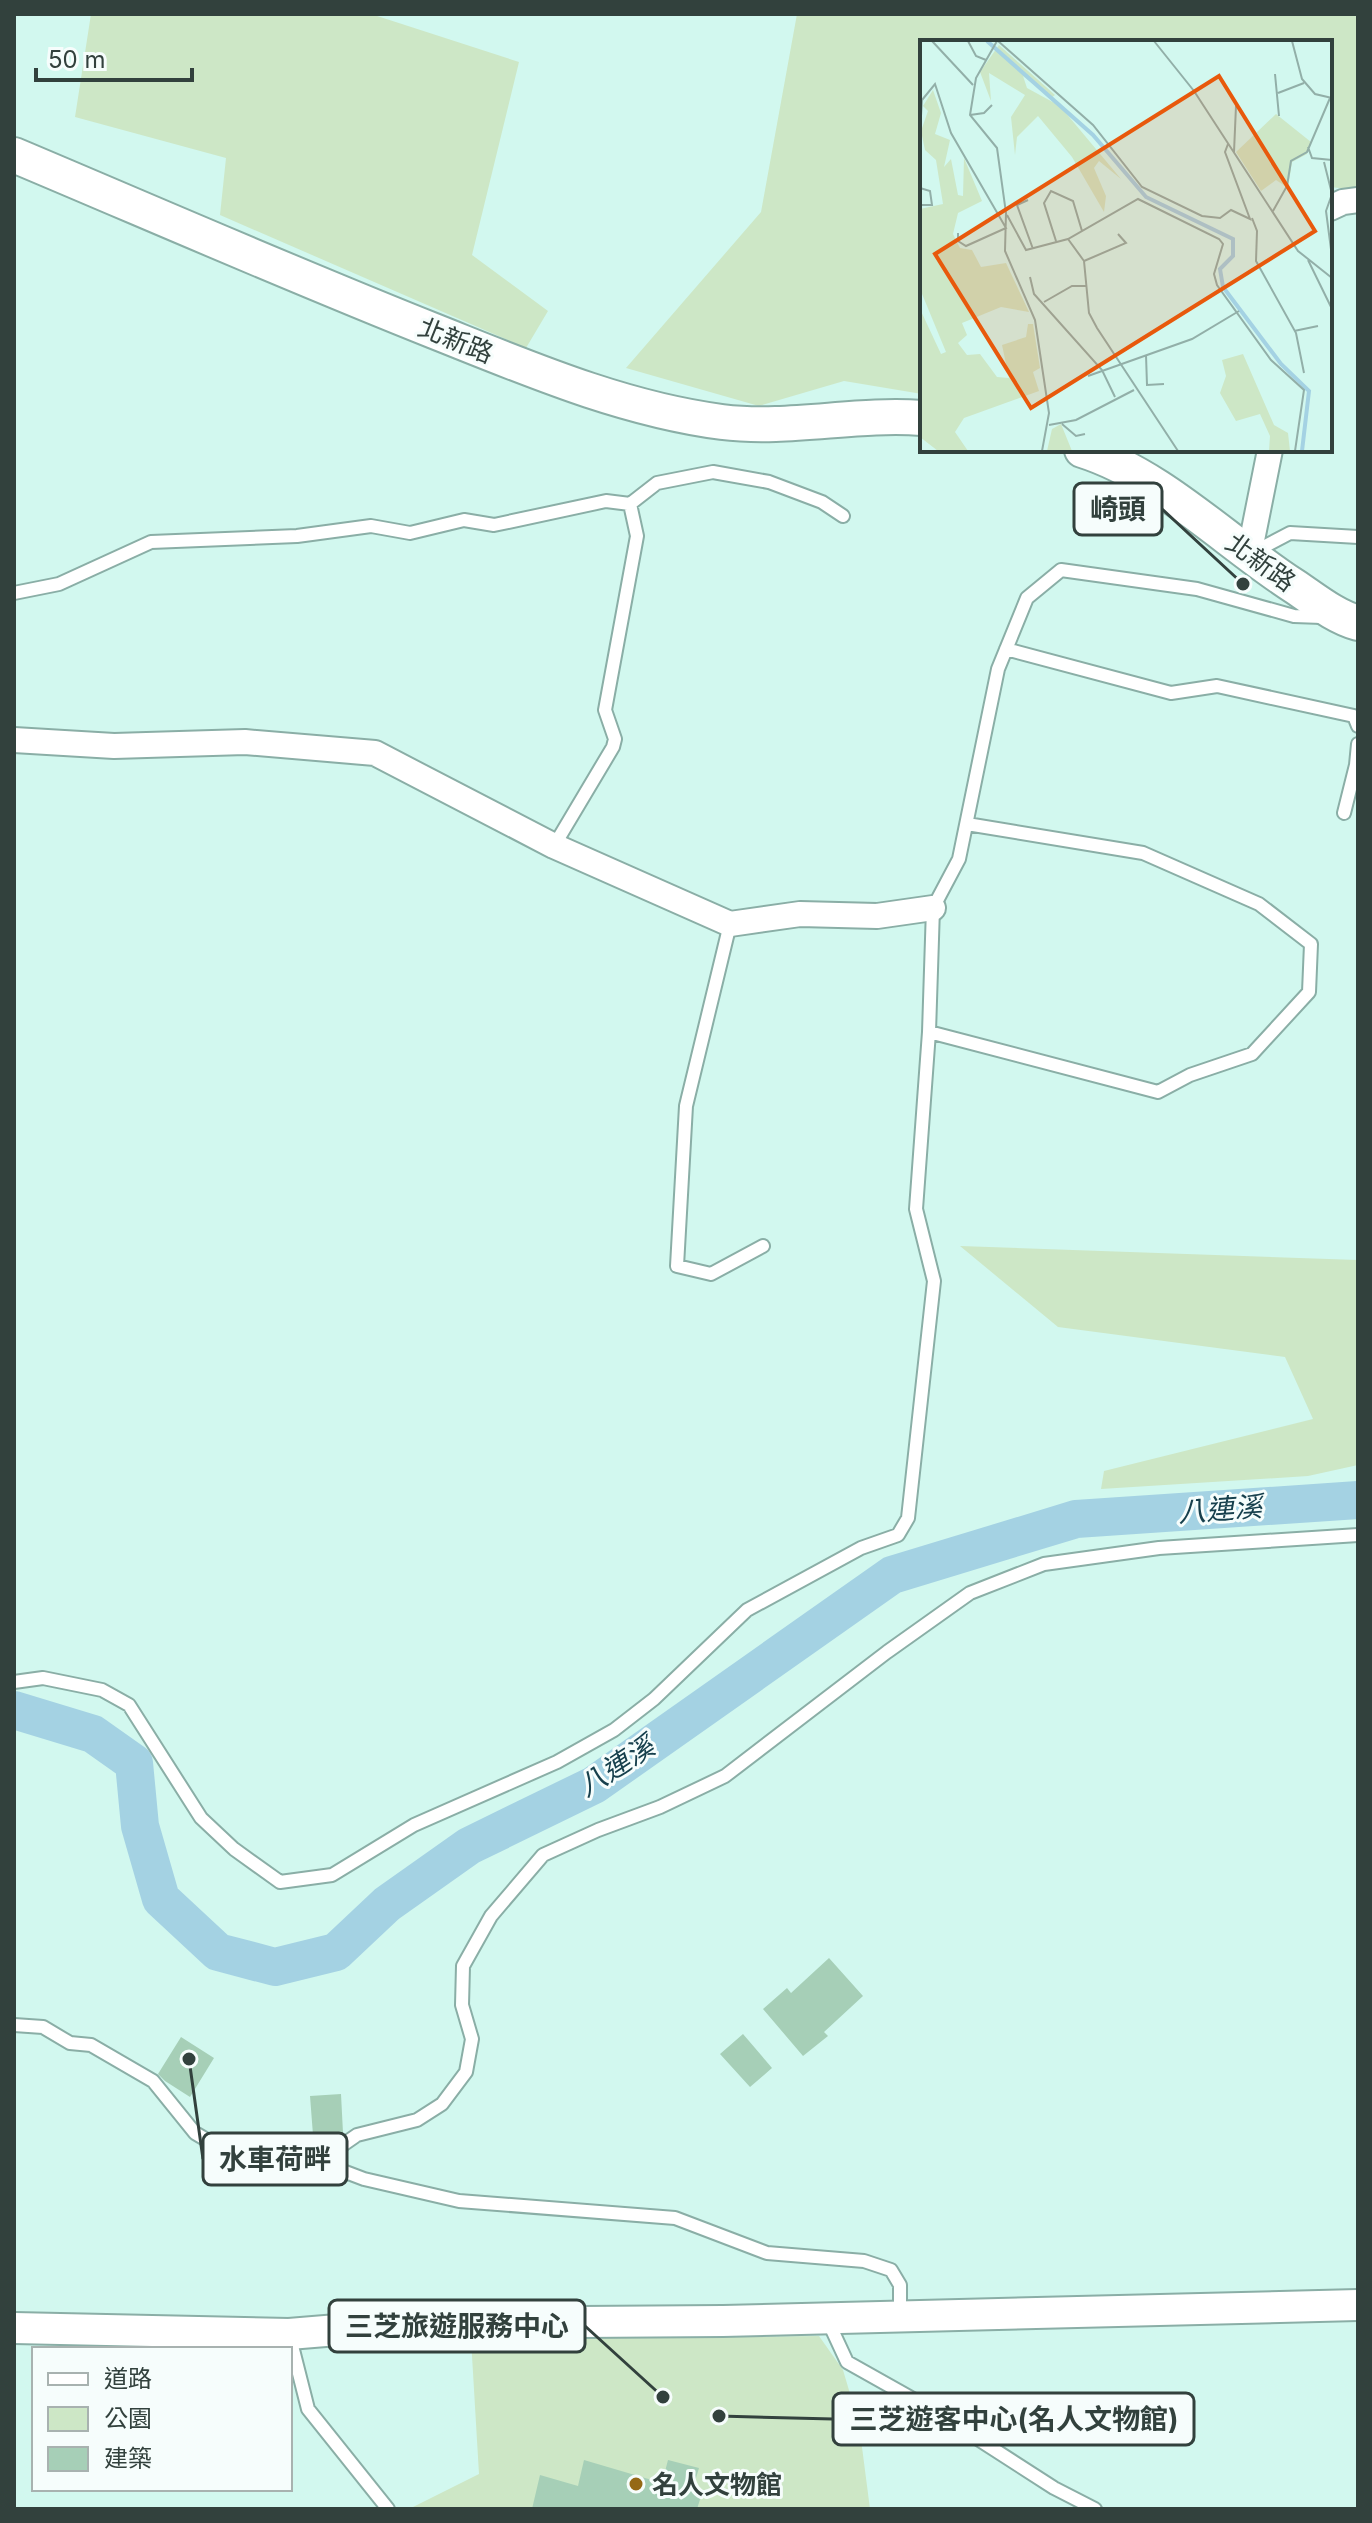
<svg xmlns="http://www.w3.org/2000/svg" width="1372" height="2523" viewBox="0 0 1372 2523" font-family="Inter,'Noto Sans TC',sans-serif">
  <rect width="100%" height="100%" fill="#d2f8ef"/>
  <path fill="#cde7c6" d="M91,14h280l148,48 -47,193 76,56 -22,37 -306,-133 6,-57 -151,-41z
    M797,14h561v176l-28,-3v-145h-408v352l-78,-13 -85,25 -133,-38 135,-156z
    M960,1246l398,14v205l-50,11 -207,13 3,-18 209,-52 -28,-62 -227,-30z
    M819,2336l24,34 16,54 11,85h-461l70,-35 -8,-135z"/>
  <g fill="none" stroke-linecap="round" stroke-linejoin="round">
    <path stroke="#a4d2e3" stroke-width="38" d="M14,1710l79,24 41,29 6,63 21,73 57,53 57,15 61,-15 51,-48 82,-58 125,-61 298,-210 184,-56 282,-19"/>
  </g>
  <path fill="#a6cfb7" d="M829,1958l34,38 -39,36 4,4 -25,20 -40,-47 24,-21 4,5z
    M743,2034l29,34 -22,19 -30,-33z
    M181,2037l33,21 -24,39 -25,-16 -7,-7z
    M341,2094l2,39 -30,2 -3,-39z
    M584,2460l78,23 6,-23 31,8 -6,20 10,2 -6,19h-165l8,-34 38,11z"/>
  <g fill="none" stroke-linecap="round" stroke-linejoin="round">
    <g stroke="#8aaea6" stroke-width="16">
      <path id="service" d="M1252,553l38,-20 68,4
        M14,593l45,-9 92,-42 146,-6 74,-10 39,7 54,-13 30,5 112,-24 24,3 27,-21 56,-11 56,10 53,20 21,14
        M1006,649l165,44 46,-7 137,30 4,10
        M1344,813l12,-48 2,-21
        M554,846l59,-99 2,-8 -10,-29 32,-174 -7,-32
        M730,924l-44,182 -9,160 34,8 52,-28
        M929,1032l229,60 32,-17 62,-21 57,-62 2,-48 -52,-40 -116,-51 -176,-29
        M14,1682l29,-4 59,12 27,15 72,113 33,31 46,33 52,-7 82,-50 143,-63 57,-32 40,-31 93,-89 114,-62 37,-13 10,-17 26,-237 -18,-72 13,-177 4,-124 26,-49 39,-190 29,-71 34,-28 136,19 97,27 28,1
        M14,2025l29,2 27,16 21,2 62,36 42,52 32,19 63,7 45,9
        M900,2315v-30l-9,-15 -27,-9 -97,-8 -92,-35 -216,-17 -95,-22 -29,-11 -1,-17 23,-16 60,-15 25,-16 24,-32 6,-33 -10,-34 1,-39 28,-50 52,-61 55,-25 62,-23 65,-31 162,-124 83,-59 74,-29 115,-16 199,-13
        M828,2321l19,41 89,50 118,76 41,21
        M289,2334l19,75 80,100"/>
    </g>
    <g stroke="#8aaea6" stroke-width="28">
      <path id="minor" d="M1330,208l13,-6 15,-2
        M1249,555l21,-105
        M14,740l100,6 131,-4 130,11 179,93 176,78 70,-10 77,2 56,-8"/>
    </g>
    <g stroke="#8aaea6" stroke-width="34">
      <path id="tertiary" d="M14,2328l275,6 133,-11 301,-2 635,-16"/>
    </g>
    <g stroke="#8aaea6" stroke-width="38">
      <path id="secondary" d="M14,155c140,59 279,120 420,176 93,37 188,78 288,91 67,8 134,-9 200,-4
        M1082,450c79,25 144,92 212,136 21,14 40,30 64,37"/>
    </g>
    <use href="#service" stroke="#fff" stroke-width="12"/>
    <use href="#minor" stroke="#fff" stroke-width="24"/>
    <use href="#tertiary" stroke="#fff" stroke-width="30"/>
    <use href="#secondary" stroke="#fff" stroke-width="34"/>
  </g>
  <circle fill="#956916" stroke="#f6fdfc" stroke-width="3" cx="636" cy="2484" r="8"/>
  <g text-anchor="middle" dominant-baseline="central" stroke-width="6" stroke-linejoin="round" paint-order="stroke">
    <g font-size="26" fill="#32413d" stroke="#f6fdfc">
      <text transform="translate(456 340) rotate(22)">北新路</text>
      <text transform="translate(1261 562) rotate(36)">北新路</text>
    </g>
    <g font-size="26" font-weight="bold" fill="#32413d" stroke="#f6fdfc" text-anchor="start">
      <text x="652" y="2484">名人文物館</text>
    </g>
    <g font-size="28" font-style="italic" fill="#17404d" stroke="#f6fdfc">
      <text transform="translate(1220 1509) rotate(-4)">八連溪</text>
      <text transform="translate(616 1766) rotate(-33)">八連溪</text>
    </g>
  </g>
  <g transform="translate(920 40)">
    <rect width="412" height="412" fill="#d2f8ef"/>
    <path d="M79,5l56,50 -4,3 -28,-22 4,12 33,18 61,73 -22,-18 -5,7 12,28 -2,16 -32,-55 -34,-41 -21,21 -2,18 -4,-38 14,-22 -36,-22 2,28 -11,-29zM13,50l8,23 -6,21 15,6 -6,27 7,-8 7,36 5,1 1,-38 18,43 -24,12 -5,21 7,14 12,2 9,17 25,-4 23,49 -28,-5 -39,16 5,12 -9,8 9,12 13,-1 17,23 12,1 -7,-33 24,-8 2,-13h5l7,44 -7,4 6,19 -75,27 -9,14 13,19h-30l-18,-14v-128l21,45 5,-2 -26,-63v-80l23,-5 -7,-44 -11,-10 -4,-19 7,-20 -5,-5zM356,74l35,28 -4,12 -15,8 -4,26 -12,-8 -15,11 -25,-39zM323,314l31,71 14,8 2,18h-21l1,-15 -10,-22 -24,7 -16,-28 6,-17 -4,-16zM141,384l11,27h-25l5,-22z" fill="#cde7c6"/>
    <path fill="none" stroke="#a4d2e3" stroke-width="4" d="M67,1l106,94 53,62 87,42v17l-13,13 3,18 58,77 28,27 -7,60"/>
    <path fill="none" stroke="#92afa8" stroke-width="2" d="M12,1l41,44M48,1l8,15 10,4M77,1l-21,37 -6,37 27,33 9,65 -1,38 30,69 14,93 -7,38M78,1l95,84 49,62 60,29 18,2 11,-8 19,9 -25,-67 3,-8M234,1l40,50 104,160 34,27M372,1l10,38 13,15 17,4M355,34l4,42M358,53l26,-10M50,75l14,-2 8,-8M0,92l2,-32 13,-16 16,49 55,95 -40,18 -8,-5v-8M388,107l4,11 20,2M314,112l2,-46M404,122l8,32 -6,17 6,46M0,148l10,3 2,14h-12M108,160l-11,5 16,44M353,171l14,-25 4,-25 16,-9 23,-54M87,175l19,35 42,-11 70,-40 81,40 4,5 -9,30 3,11 54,75 33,30 -9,61M332,178l5,13 -1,30 40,72 8,40M148,199l16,22 5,52 8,15 81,123M136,201l-12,-38 7,-12 22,10 9,30M388,220l24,49M164,221l42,-18 -8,-9M110,237l4,17 68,76 13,27M124,262l28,-16h15M374,291l24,-5M226,315l1,30 17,-1M168,336l104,-37 47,-28M142,384l14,12 9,-2M129,385l27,-5 58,-30"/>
    <path fill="#e8590c" fill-opacity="0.15" stroke="#e8590c" stroke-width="4" d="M299,36l96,155 -284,177 -96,-154z"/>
    <rect width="412" height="412" fill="none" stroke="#32413d" stroke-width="4"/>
  </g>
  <path fill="none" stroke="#32413d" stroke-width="3" d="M1243 584L1162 509M189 2059L203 2159M663 2397L585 2326M719 2416L833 2419"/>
  <g fill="#32413d" stroke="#f6fdfc" stroke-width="3">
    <circle cx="1243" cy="584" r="8"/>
    <circle cx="189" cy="2059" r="8"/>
    <circle cx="663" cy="2397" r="8"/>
    <circle cx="719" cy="2416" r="8"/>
  </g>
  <g fill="#f6fdfc" stroke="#32413d" stroke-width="3">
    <rect x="1074" y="483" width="88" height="52" rx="8"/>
    <rect x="203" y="2133" width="144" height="52" rx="8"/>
    <rect x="329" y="2300" width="256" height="52" rx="8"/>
    <rect x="833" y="2393" width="361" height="52" rx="8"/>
  </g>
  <g font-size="28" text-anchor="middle" font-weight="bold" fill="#32413d">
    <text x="1118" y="519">崎頭</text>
    <text x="275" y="2169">水車荷畔</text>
    <text x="457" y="2336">三芝旅遊服務中心</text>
    <text x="1014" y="2429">三芝遊客中心(名人文物館)</text>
  </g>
  <rect width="1372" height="2523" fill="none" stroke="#32413d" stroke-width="32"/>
  <rect x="32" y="2347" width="260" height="144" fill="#f6fdfc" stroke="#a8b2b0" stroke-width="2"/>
  <rect x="48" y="2373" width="40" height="12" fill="#ffffff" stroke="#a8b2b0" stroke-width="2"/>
  <text x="104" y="2387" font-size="24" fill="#32413d">道路</text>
  <rect x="48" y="2407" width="40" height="24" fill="#cde7c6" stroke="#a8b2b0" stroke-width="2"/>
  <text x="104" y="2427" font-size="24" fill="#32413d">公園</text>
  <rect x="48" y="2447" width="40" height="24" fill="#a6cfb7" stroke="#a8b2b0" stroke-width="2"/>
  <text x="104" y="2467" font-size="24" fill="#32413d">建築</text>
  <path d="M36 68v12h156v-12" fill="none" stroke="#32413d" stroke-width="4"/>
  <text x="48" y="68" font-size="24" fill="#32413d" stroke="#f6fdfc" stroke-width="6" paint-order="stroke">50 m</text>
</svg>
